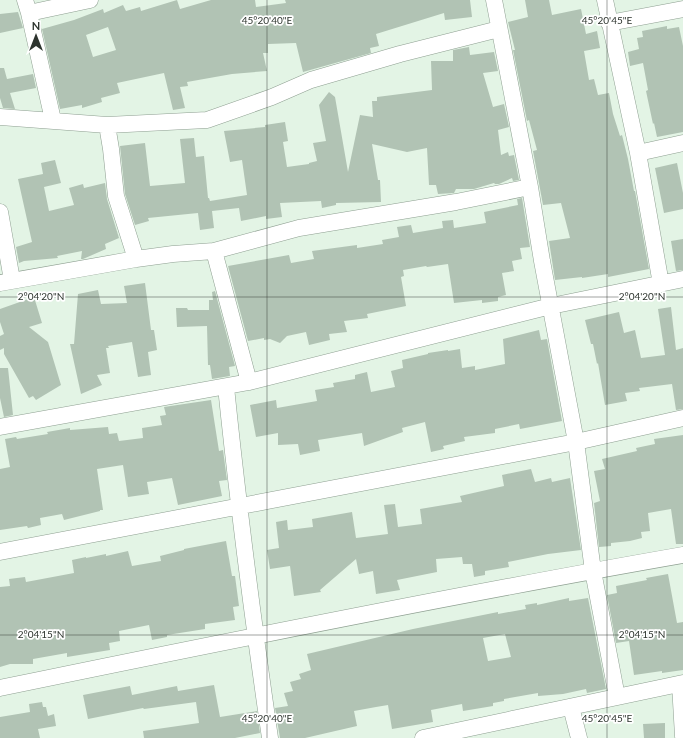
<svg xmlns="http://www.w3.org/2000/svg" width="683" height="738" viewBox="0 0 683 738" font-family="Lato,sans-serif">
  <rect width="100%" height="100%" fill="#e3f4e5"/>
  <path fill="#b1c3b4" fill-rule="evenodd" d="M177,0l3,9 31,-9h44l1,7 30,-4 -1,-3h185l2,17 -27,3 -1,-7 -68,21 3,12 -9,2 1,5 -68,19 -7,-29 -28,1v9h-5l4,18 -35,3 -45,8 1,4 -8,1 5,21 -12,2 -9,-37 -47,10 3,10 -19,5 1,4 -20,6v-3l-22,4 -18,-80 32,-9 29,-11 1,4 19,-8 3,6 14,-4 1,4zM108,27l8,23 -23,7 -7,-22z
    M525,0h24l3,15 29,-6 5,25 11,-3 3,17 -16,3 5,29 5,-1 4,16 11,-2 4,21 7,22 2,-1 6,24 6,32h1l14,78 -41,8v-3l-26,4v-1l-27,3 -6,-39 21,-3 -9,-35 -18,2 -10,-54 4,-1 -8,-30 -2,1 -14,-71h2l-7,-28 20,-5z
    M18,12l5,16 -23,5v-19z
    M667,26v3l12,-2 4,19v86l-26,5 -3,-14 -1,1 -7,-33 2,-1 -5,-27 -13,3 -2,-14 11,-3 -2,-11 6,-1 -1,-6z
    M469,47l1,8 24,-3 4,19 -15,2 10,34 11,-3 5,23 -11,3 3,25 7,-3 1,4 5,-1 5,25 -6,1 -1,-3 -13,6h-4l-1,-1 -20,6h-18l-2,4 -16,1 -2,-9h-7l-2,-37 -20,4 -35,-8 6,36h2l1,22 -45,1v2l-14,3 -1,-7 -41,2 2,14 -16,2v-3l-25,5 -2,-13 -27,3 2,17 -14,2 -2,-17 -50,5 1,3 -14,4 -10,-31 -5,-48 25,-3 5,43 35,-3 -5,-44 14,-1 2,19 8,-1 4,42h1l1,3 37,-6 -5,-35 -12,2 -6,-31 41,-4v-2l20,-3 3,19 -5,1 4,25 22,-3v-1l8,-2 -4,-18 13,-2 -7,-36 10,-13 6,5 13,75 12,-57 13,2 -1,-16h5v-4l55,-7 -1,-29h22v-11z
    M0,68h4l3,11 26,-5 3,14 -26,5 5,16 -12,-1 -3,-10z
    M55,160l6,23 -17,4 5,24 25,-6 -5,-17 14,-4 1,4 21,-5 2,16 12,39 -14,6 1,5 -23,10h-2l1,-8 -25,5 1,2 -34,3 -5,2 -3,-16 16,-5 -14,-63 25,-5 -2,-11z
    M677,163l6,30v16l-19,4 -9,-45z
    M522,198l8,49 -10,1 2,11 -10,2 2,10 -12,2 4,22 -8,2v4l-16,2v-3l-28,3 -6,-39 -21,3 -1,-1 -23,4 1,6 -3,1 5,29 -39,8 1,4 -24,3 3,11 -18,2 1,6 -21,5 -3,-13 -19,4 -7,7 -10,-4 -6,1v-2l-16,3 -20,-75 61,-11 2,8 23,-4 -2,-8 45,-6v3l26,-4 -1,-4 17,-3 -2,-10 14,-2 2,8 30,-5 -1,-7 11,-1 1,8 32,-5 -2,-11 34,-7 -1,-6z
    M683,239v31l-7,1 -5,-30z
    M145,283l6,47h3l3,20 -9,2 3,23 -13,2 -6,-35 -24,4 1,2h-3l4,25 -13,2 5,10 -21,9 -11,-50h4l4,-50 20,-4 3,14 26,-1 -3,-17z
    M215,291l20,75 -6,1 1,9 -18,3 -2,-14h-2l-1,-39 -30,1 -1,-19h11l1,2h21v-10h4l-1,-8z
    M34,297l8,26 -13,4 19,15 13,43 -25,15 -3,-4 -4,2 -25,-44v-6l-4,2v-14l4,-2 -4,-12v-13z
    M671,307l5,43 7,-2v61l-7,1 -4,-26 -33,4 1,3 -15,2 2,8 -22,4 -7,-42 -1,1 -4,-20h-2l-6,-24 34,-8 5,21 11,-3 6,28 24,-3 -7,-46z
    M539,330l2,10 6,-1 15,82 -42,8 -1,-5 -24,5v4l-31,4 1,4 -22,5 1,3 -13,3 -6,-30 -23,6 1,4 -39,14 -2,-13 -44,7 2,11 -20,4 -2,-11 -20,1v-12l-22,4 -6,-32 26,-5 1,8 40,-7 -2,-11 19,-3 -1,-4 22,-4v-4l12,-3 4,20 24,-5 -4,-16 12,-3 -1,-8 26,-6v-1l20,-3v1l12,-2 2,19 13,-2v4l30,-6 -2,-25z
    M0,368h8l5,47 -9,2 -4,-19z
    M211,400l8,51 4,-1 4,30 -8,1 3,15 -44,9 -6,-27 -25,4 2,12 -21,3 -5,-32 -26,4 6,41h-3v1l-36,9 -2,-6 -22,4 1,7 -13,3 -1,-2 -27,4v-61l10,-2 -5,-28 11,-2 1,2 31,-5 -1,-2 23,-4v2l38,-3 1,7 8,-1 2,8 24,-3 -1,-10 20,-3 -2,-9 6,-1 -2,-8z
    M683,435v109h-7l-5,-35 -23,4 2,18 -9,1 1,6 -12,3 -19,2v3l-12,1 -5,-44 6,-2 -6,-30 11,-2 -3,-10 35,-8 -1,-3 19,-4 -1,-5z
    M531,469l4,13 16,-4 1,4 18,-4 11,72 -33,4 -40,8 1,5 -24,4v4l-11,2 -2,-13h-9l-1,-7 -26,2 1,13 -40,8 3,10 -24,4 -3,-23 -14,3 -3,-15 -36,31 1,2 -27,4 -4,-30 -20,3 -3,-19 12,-2 -3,-26 11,-2 1,10 25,-3 -1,-8 40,-7 4,26 32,-4 -4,-29 11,-1 3,23 24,-3 -2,-15 42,-7 -2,-6 44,-10 -2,-11z
    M226,541l6,35h3l4,30 -6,1 2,13 -30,4v5l-38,6v2l-15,3 -3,-15 -30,6 1,10 -11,2 1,7 -43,7v-4l-34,6v5h-23l-10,3v-80l10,-1 -1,-7 16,-2 1,5 48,-9 -2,-13 14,-3v1l20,-4v2l22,-5 4,15 29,-5 -1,-5 24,-6v-1z
    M668,574l9,49 6,-1v48l-21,3v-2l-28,4 -5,-34 -13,2 -9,-48 10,-2 -1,-7 31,-6 -1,-2z
    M569,598v3l19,-3 18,91 -19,4 -1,-4 -23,5 -25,2v-3l-34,6v2l-11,2v3l-30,5 -1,-7 -31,6 2,12 -41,7 -4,-24 -12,2 -22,4 3,15 -52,12h-25l-5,-30 13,-2 -4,-13 9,-2 -3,-9 11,-3 -2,-5 12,-4 -4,-16 106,-25 85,-17v2l28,-5 -1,-4 12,-2v2zM505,634l6,23 -23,4 -5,-23z
    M214,685l6,32 37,-6 3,22 -25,5h-91l-1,-7 56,-8 -3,-21 -52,7 -1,-1 -55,11 -5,-24 47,-9 2,9 45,-9 1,5z
    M42,702l1,5h3l2,9 6,-2 2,12 -18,3 2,9h-40v-21l30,-5 -1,-8z
    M665,723v15h-21l-1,-14z"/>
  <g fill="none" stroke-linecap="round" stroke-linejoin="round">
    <g stroke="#8e9f91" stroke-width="17">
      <path id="street" d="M25,0l4,13 61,-13
        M494,0l36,187 12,74 34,181 17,129 24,126
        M605,0l33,153 23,131
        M29,13l24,107
        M609,23l74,-14
        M0,117l107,8 100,-5 65,-23 39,-17 89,-26 99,-25
        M107,125l4,24 5,47 20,63
        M638,153l45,-10
        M0,212l12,68
        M214,251l35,131
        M0,283l136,-24 37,-5 41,-3 85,-23 157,-26 74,-15
        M226,387c12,117 27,234 44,351
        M0,427l249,-45 302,-76 132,-27
        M0,552l576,-110 107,-24
        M680,684l3,52
        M0,688c227,-47 454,-93 683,-133
        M571,707l8,31
        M423,738l260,-55"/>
    </g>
    <use href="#street" stroke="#fff" stroke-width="16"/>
  </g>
  <path fill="none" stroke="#2d342e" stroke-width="1" stroke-opacity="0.45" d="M267,0v738M607,0v738M0,297h683M0,635h683"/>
  <g font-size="10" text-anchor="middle" fill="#2d342e" stroke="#fff" stroke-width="3.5" stroke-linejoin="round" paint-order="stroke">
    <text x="267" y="24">45°20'40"E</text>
    <text x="607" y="24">45°20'45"E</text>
    <text x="41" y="300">2°04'20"N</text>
    <text x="642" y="300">2°04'20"N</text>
    <text x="41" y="638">2°04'15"N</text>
    <text x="642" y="638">2°04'15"N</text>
    <text x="267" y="722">45°20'40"E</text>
    <text x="607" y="722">45°20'45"E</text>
  </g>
  <g transform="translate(36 36)" stroke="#ffffff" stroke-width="3" paint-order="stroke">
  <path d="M0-3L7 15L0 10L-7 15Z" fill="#2d342e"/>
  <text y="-6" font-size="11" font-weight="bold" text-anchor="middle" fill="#2d342e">N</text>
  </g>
</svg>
